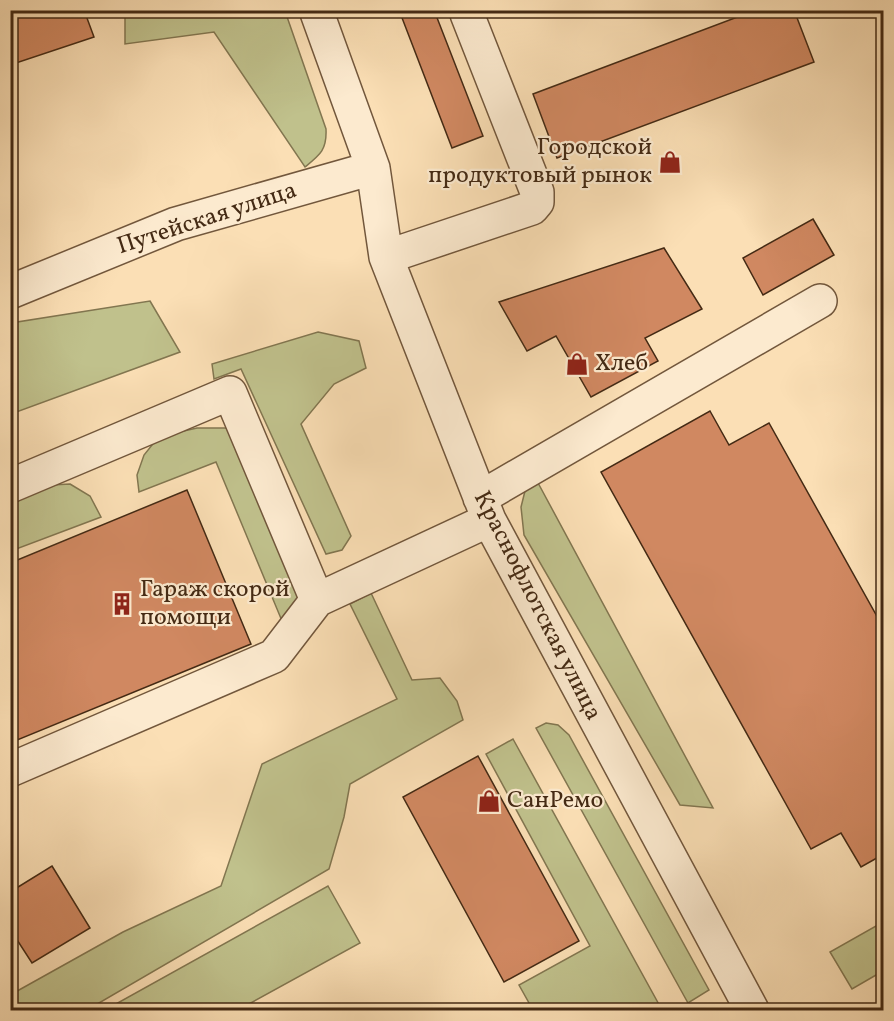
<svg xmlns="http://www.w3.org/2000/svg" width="894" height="1021" viewBox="0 0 894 1021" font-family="Vollkorn,serif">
  <rect width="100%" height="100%" fill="#fbdfb5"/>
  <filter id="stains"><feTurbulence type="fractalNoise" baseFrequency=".00333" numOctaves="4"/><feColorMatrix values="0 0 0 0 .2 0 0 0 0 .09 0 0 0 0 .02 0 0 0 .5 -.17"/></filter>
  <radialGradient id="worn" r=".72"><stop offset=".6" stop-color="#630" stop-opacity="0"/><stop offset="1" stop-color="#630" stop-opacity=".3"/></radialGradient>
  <path fill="#c0c18c" stroke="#827650" stroke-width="1.5" d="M125,11h160l41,118c1,21 -6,26 -21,38l-91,-135 -89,12z
    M150,301l30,51 -169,62v-91z
    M318,332l41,9 7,27 -32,16 -33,40 50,112 -9,14 -16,4 -85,-185 -27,10 -2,-15z
    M197,428h32l87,156 -34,37 -66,-159 -77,30 -2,-17 7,-20 12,-15 10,-5z
    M537,481l176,327 -33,-3 -156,-270 -3,-28 4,-16z
    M70,484l20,12 11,21 -90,34v-52l40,-14z
    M371,593l41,87 28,-2 17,23 6,19 -113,64 -6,33 -15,52 -242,141h-76l-1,-15 113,-63 98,-46 41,-122 135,-65 -47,-95z
    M546,723l12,2 11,10 140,255 -21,13 -152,-275z
    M513,739l149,271h-129l-14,-25 71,-39 -104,-192z
    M328,886l32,57 -122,67h-133z
    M883,922v49l-31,18 -22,-37z"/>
  <path fill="#d08861" stroke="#442a14" stroke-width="1.5" d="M10,10h74l10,27 -84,28z
    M399,10h35l49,126 -31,12z
    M756,10h38l20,52 -257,96 -24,-64z
    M813,219l21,36 -71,40 -20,-37z
    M664,248l38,61 -57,29 13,23 -67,36 -35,-61 -29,15 -28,-49z
    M710,411l19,34 40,-22 115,206v225l-23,13 -20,-34 -30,16 -210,-377z
    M187,490l64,154 -241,99v-180z
    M478,756l101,185 -75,41 -101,-185z
    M52,866l38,62 -58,35 -22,-34v-37z"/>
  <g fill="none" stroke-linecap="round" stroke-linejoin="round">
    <g stroke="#72573c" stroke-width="36">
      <path id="minor" d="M316,10l57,158 13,89 103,263 263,490
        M386,257l146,-49 5,-6v-10l-70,-178v-4
        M10,292l166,-68 197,-56
        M10,486l220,-93 87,207
        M480,498l340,-197
        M10,770l264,-114 43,-56 172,-80"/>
    </g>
    <use href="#minor" stroke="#fceacf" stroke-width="33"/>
  </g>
  <defs>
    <g id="shop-bare" transform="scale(1.8)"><path d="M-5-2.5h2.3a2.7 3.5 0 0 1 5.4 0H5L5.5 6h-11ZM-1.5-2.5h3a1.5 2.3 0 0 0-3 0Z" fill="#8f2418" stroke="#fceacf" stroke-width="2.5" paint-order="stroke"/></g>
    <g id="building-bare" transform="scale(1.8)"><path d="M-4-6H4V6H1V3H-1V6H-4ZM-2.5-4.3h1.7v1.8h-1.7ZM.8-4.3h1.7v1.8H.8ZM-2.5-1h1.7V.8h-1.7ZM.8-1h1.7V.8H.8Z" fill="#8f2418" stroke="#fceacf" stroke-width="2.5" paint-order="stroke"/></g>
  </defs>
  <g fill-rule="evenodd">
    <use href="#shop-bare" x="670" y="162"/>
    <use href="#shop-bare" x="577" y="364"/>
    <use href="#building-bare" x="122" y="604"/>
    <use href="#shop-bare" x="489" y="801"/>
  </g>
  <g text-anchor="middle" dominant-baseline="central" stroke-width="4.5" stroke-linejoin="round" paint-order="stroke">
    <g font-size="24" fill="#442a14" stroke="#fceacf" text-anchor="start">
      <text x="652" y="148" text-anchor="end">Городской<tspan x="652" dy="28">продуктовый рынок</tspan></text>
      <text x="595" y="364">Хлеб</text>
      <text x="140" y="590">Гараж скорой<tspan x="140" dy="28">помощи</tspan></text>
      <text x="507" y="801">СанРемо</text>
    </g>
    <g font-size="24" fill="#442a14" stroke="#fceacf">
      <text transform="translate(207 219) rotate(-18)">Путейская улица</text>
      <text transform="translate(537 606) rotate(63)">Краснофлотская улица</text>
    </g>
  </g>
  <rect width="894" height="1021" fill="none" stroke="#fbdfb5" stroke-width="36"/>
  <rect x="12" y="12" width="870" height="997" fill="none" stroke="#442a14" stroke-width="3"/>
  <rect x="18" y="18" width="858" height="985" fill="none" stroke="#442a14" stroke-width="1.5"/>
  <rect width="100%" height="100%" filter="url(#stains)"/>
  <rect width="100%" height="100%" fill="url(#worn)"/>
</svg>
